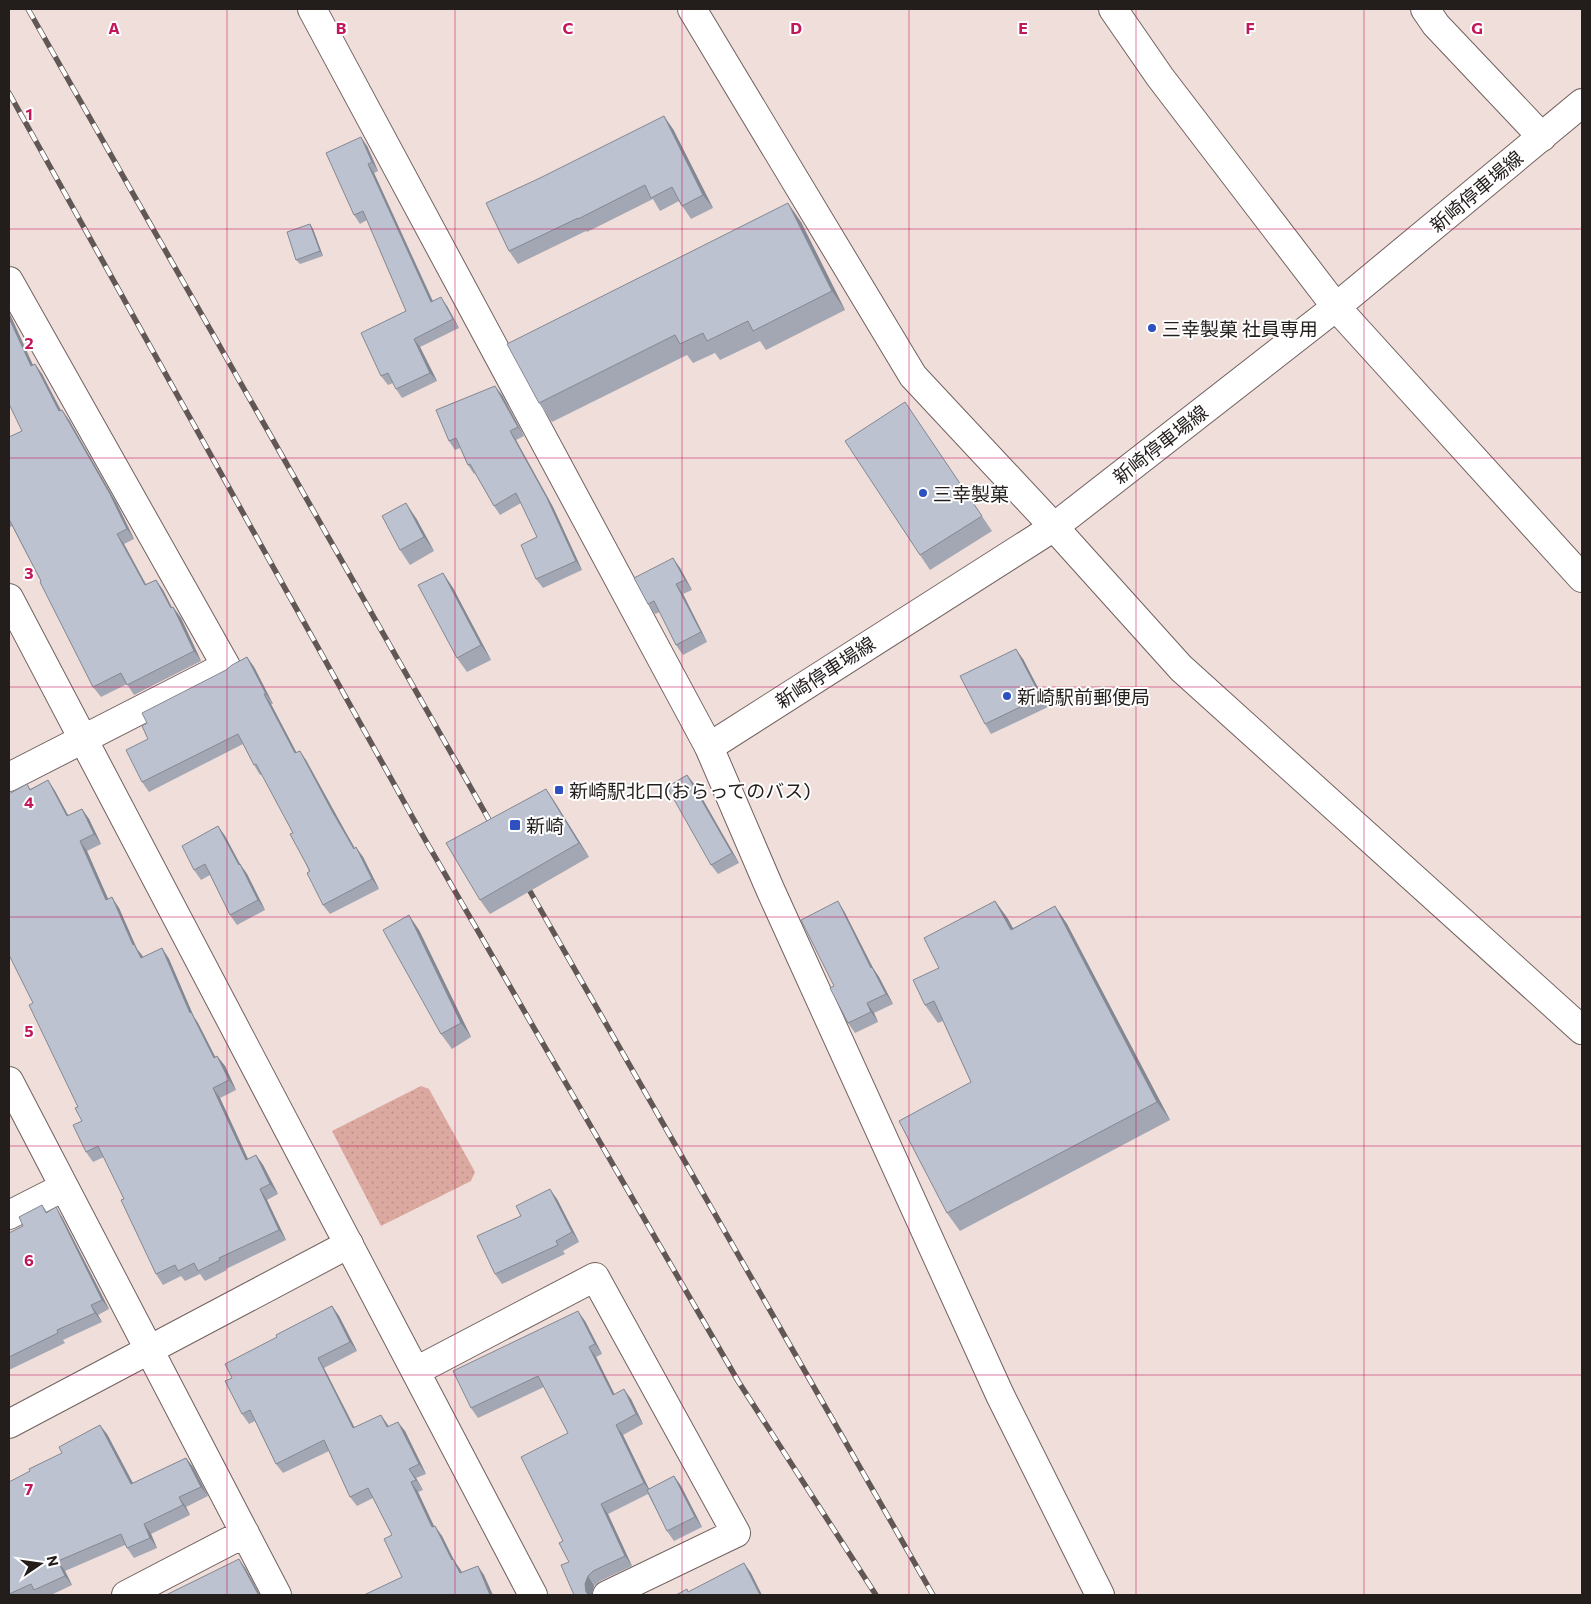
<svg xmlns="http://www.w3.org/2000/svg" width="1591" height="1604" viewBox="0 0 1591 1604" font-family="Commissioner,'Noto Sans JP',sans-serif">
  <defs>
    <pattern id="grass-dots" width="8" height="8" patternUnits="userSpaceOnUse" patternTransform="scale(1.25)"><rect width="8" height="8" fill="#dca9a0"/><path d="M2 2h.1M6 6h.1" fill="none" stroke="#bc9189" stroke-width="1.8" stroke-linecap="round"/></pattern>
  </defs>
  <rect width="100%" height="100%" fill="#f0deda"/>
  <path fill="url(#grass-dots)" d="M421,1086l8,3 46,83 -4,9 -90,45 -49,-95z"/>
  <g fill="none" stroke-linecap="round" stroke-linejoin="round">
    <g stroke="#71615f" stroke-width="30">
      <path id="street" d="M312,9l397,738 61,142 230,506 100,200
        M692,9l221,367 141,151 127,141 401,362
        M1113,9l47,68 176,230 246,271
        M1425,9l11,16 106,112
        M9,281l217,385 -217,111
        M9,598l524,997
        M9,1081l268,514
        M9,1215l55,-28
        M416,1371l179,-94 141,256 -129,62
        M126,1595l119,-62"/>
    </g>
    <g stroke="#71615f" stroke-width="30">
      <path id="secondary" d="M709,747l345,-220 282,-220 246,-204
        M9,1424l340,-180"/>
    </g>
    <use href="#street" stroke="#fff" stroke-width="28"/>
    <use href="#secondary" stroke="#fff" stroke-width="28"/>
    <g stroke="#615755" stroke-width="5.5">
      <path id="rail" d="M28,9l468,823
        M9,93l414,743 315,545 138,214
        M523,879l410,716"/>
    </g>
    <use href="#rail" stroke="#fff" stroke-width="4" stroke-dasharray="11" stroke-linecap="butt"/>
  </g>
  <path fill="#a2a7b3" d="M673,129l40,79 -22,11 -12,-18 -19,10 -7,-12 -66,33 -1,-1 -68,33 -9,-13z
    M367,146l11,25 -4,2 59,128 14,5 12,22 -39,19 17,34 -35,17 -6,-9 -3,-6 -5,2 -7,-9 25,-65 -39,-91 -7,4 -6,-9z
    M801,222l44,88 -79,40 -6,-9 -40,19 -5,-7 -22,10 -6,-8 -135,67 -13,-19z
    M310,224l3,5 10,27 -23,8 -4,-4z
    M35,364l7,10 19,36h1l7,10 48,84 17,35 -10,5 22,40 10,-4 7,10 9,18 1,-1 8,11 20,43 -67,34 -7,-11 -26,13 -8,-10 -52,-106 -29,-55 -3,2v-91l13,-6 11,-66z
    M502,395l22,41 -8,4 37,67 29,63 -39,18 -7,-9 1,-42 -16,-34 -21,12 -6,-9 -19,-33 -1,1 -6,-9 -8,-17 -5,2 -6,-9z
    M905,402l87,129 -62,39 -10,-15z
    M416,518l18,33 -24,14 -10,-15z
    M673,558l7,10 12,22 -9,4 24,48 -24,13 -7,-10 -16,-33 -5,2 -7,-10z
    M443,573l10,15 38,72 -24,12 -10,-14z
    M247,657l7,10 19,37h-2l25,48 10,8 33,61 16,27 8,9 16,32 -49,25 -7,-9 -30,-72 -31,-59 -2,1 -6,-10 -11,-21 -94,48 -7,-10 6,-43 -1,-16 79,-53z
    M1023,659l25,48 -57,27 -6,-10z
    M687,775l7,9 45,79 -21,11 -7,-9z
    M48,780l7,11 13,24 14,-6 7,10 12,25 -14,7 21,48 11,9 18,41 6,8 19,-9 7,11 25,58 4,6 17,34 2,-1 8,10 11,24 -16,8 28,61 8,-4 7,10 15,29 -11,6 19,40 -60,29 1,1 -22,11 -5,-7 -15,7 -4,-5 -18,9 -7,-11 -32,-75 -20,-42 -11,5 -7,-10 -4,-31 -4,-14 -45,-104 -6,-219 3,5z
    M546,789l10,15 33,53 -99,57 -10,-14z
    M218,826l7,10 15,28 7,10 18,36 -28,15 -7,-10 -20,-40 -9,5 -7,-10z
    M995,901l13,18 5,9 42,-22 12,18 103,196 -210,111 -13,-18 24,-131 -28,-61 -5,2 -13,-18 14,-37z
    M844,911l29,57 6,9 14,27 -19,9 4,9 -23,11 -7,-10 -14,-37z
    M419,930l52,107 -19,12 -11,-15z
    M557,1199l22,43 -16,9 2,3 -63,30 -7,-10 26,-58z
    M42,1205l5,7 15,5 47,92 -11,6 4,7 -39,18 2,3 -56,27v-137l14,-7z
    M332,1306l7,10 18,35 -33,17 30,60 35,-2 16,5 21,43 -10,4 7,12 -5,2 16,34 8,10 11,23 9,13 22,3 -82,2 -10,-42 -19,-37 -16,8 -7,-9 -21,-46 -46,22 -7,-9 -21,-43 -6,3 -7,-10 -10,-36 45,-41z
    M585,1321l17,33 -6,3 18,37 17,5 12,25 -20,11 26,54 25,-13 7,10 21,41 -28,14 -7,-10 -19,-37 -40,20 24,52 -32,15 -6,5 -3,8 -22,-32 -6,-21 5,-108 -24,-46 -66,31 -7,-10z
    M107,1434l26,49 53,-25 7,9 15,29 -22,11 4,8 -39,19 6,14 -23,10 -9,-13 -60,26 7,14 -21,10h-14l-1,-1 -2,1h-25v-113z"/>
  <path fill="#848892" d="M664,116l9,13 40,79 -10,-13z
    M361,137l6,9 11,25 -6,-9z
    M368,164l6,9 63,138 -6,-9z
    M788,203l13,19 44,88 -13,-19z
    M310,224l3,5 10,27 -3,-5z
    M441,297l6,9 12,22 -6,-9z
    M9,312l29,64 -7,-10 -22,-48z
    M414,339l6,8 17,34 -7,-8z
    M35,364l7,10 24,47 -7,-10z
    M495,386l7,9 22,41 -6,-9z
    M62,410l7,10 48,84 17,35 -7,-10z
    M510,431l6,9 37,67 29,63 -6,-9z
    M406,503l10,15 18,33 -10,-14z
    M117,534l7,10 28,52 -7,-11z
    M673,558l7,10 12,22 -7,-10z
    M443,573l10,15 38,72 -10,-15z
    M156,580l7,10 15,29 -7,-11z
    M676,584l7,10 24,48 -6,-10z
    M173,607l8,11 20,43 -7,-10z
    M1016,649l7,10 25,48 -7,-10z
    M247,657l7,10 19,37 -7,-10z
    M264,694l7,10 31,59 -7,-10z
    M300,751l6,9 54,98 -6,-9 -22,-38z
    M687,775l7,9 45,79 -7,-10z
    M48,780l7,11 19,35 -7,-10z
    M546,789l10,15 33,53 -10,-14z
    M82,809l7,10 12,25 -7,-10z
    M218,826l7,10 15,28 7,10 18,36 -7,-10z
    M80,841l7,10 26,59 -7,-10z
    M356,847l7,10 16,32 -7,-10z
    M112,897l7,11 18,41 5,6 6,13 -15,-23z
    M838,901l6,10 29,57 6,9 14,27 -7,-10 -15,-26z
    M995,901l13,18 15,29 -12,-18z
    M1055,906l12,18 103,196 -13,-18z
    M409,915l10,15 52,107 -10,-14z
    M162,948l7,11 25,58 4,6 23,45 -7,-10 -24,-45z
    M867,1003l7,10 4,9 -7,-10z
    M217,1056l8,10 11,24 -7,-10z
    M213,1088l7,10 33,72 -7,-10z
    M256,1155l7,10 15,29 -8,-10z
    M260,1189l7,11 19,40 -7,-10z
    M550,1189l7,10 22,43 -7,-10z
    M56,1207l6,10 47,92 -7,-9z
    M91,1305l7,10 4,7 -7,-9z
    M332,1306l7,10 18,35 -7,-9z
    M578,1311l7,10 17,33 -7,-10z
    M589,1347l7,10 24,48 -7,-10z
    M318,1358l6,10 36,70 -7,-10z
    M624,1389l7,10 12,25 -7,-10z
    M381,1415l7,10 5,11 -6,-9z
    M398,1422l7,9 21,43 -7,-10z
    M100,1425l7,9 31,59 -7,-9z
    M616,1425l7,10 28,58 -7,-10z
    M186,1458l7,9 15,29 -7,-9z
    M409,1469l7,9 7,12 -7,-10z
    M674,1476l7,10 21,41 -7,-10z
    M411,1482l7,10 21,45 -7,-10z
    M179,1497l7,10 4,8 -7,-10z
    M601,1504l7,10 24,52 -7,-10z
    M144,1524l7,10 6,14 -7,-10z
    M435,1526l7,10 16,32 -5,-9 7,10 7,14 -15,-23z
    M239,1559l7,10 14,26 -2,-1z
    M58,1561l7,10 7,14 -7,-9z
    M744,1563l7,10 11,22h-2z
    M478,1566l6,9 9,20h-3z
    M588,1576l6,10 -2,9h-4l-2,-3 -1,-8z"/>
  <path fill="#bcc2d0" stroke="#848892" d="M664,116l39,79 -21,11 -10,-19 -21,11 -6,-13 -67,34v-1l-69,33 -23,-48 54,-25z
    M361,137l11,25 -4,2 63,138 10,-5 12,22 -39,20 16,34 -34,16 -8,-16 -7,3 -20,-43 45,-22 -43,-100 -9,4 -28,-62z
    M788,203l44,88 -79,40 -5,-10 -41,20 -4,-8 -23,11 -5,-9 -136,68 -32,-59z
    M310,224l10,27 -24,9 -9,-28z
    M9,318l22,48 4,-2 24,47 3,-1 48,84 17,35 -10,5 28,51 11,-5 15,28 2,-1 21,44 -67,34 -6,-12 -28,14 -53,-105 1,-1 -32,-62v-82l13,-6 -13,-27z
    M495,386l23,41 -8,4 37,67 29,63 -40,18 -15,-34 16,-8 -21,-44 -22,13 -24,-42 -2,1 -12,-27 -7,3 -13,-31z
    M905,402l77,114 -62,39 -75,-114z
    M406,503l18,34 -24,13 -18,-34z
    M673,558l12,22 -9,4 25,48 -25,13 -22,-44 -6,3 -14,-26z
    M443,573l38,72 -24,13 -39,-73z
    M1016,649l25,48 -56,27 -25,-48z
    M247,657l19,37h-2l31,59 5,-2 32,60 22,38 2,-2 16,32 -49,26 -16,-32 3,-2 -20,-37 3,-1 -37,-69 -2,1 -16,-31 -96,48 -16,-32 22,-11 -6,-13 5,-3 -5,-10 84,-43 6,-5z
    M687,775l45,78 -21,12 -44,-78z
    M48,780l19,36 15,-7 12,25 -14,7 26,59 6,-3 21,48 1,-1 7,14 21,-10 28,65 1,-1 23,46 3,-2 12,24 -16,8 33,72 10,-5 14,29 -10,5 19,41 -60,28 1,2 -22,11 -4,-8 -16,8 -3,-6 -19,9 -35,-74 3,-1 -26,-53 -12,6 -13,-27 9,-4 -7,-13 3,-1 -49,-102 4,-2 -24,-48v-161l18,-10 3,6z
    M546,789l33,54 -99,57 -34,-57z
    M218,826l21,39 1,-1 18,36 -28,15 -25,-51 -11,6 -12,-24z
    M838,901l33,67 1,-1 14,27 -19,9 4,9 -23,11 -18,-35 4,-2 -33,-66z
    M995,901l16,29 44,-24 102,196 -210,111 -48,-92 72,-39 -37,-81 -9,4 -12,-25 26,-12 -15,-30z
    M409,915l52,108 -20,11 -58,-104z
    M550,1189l22,43 -16,9 2,4 -63,29 -18,-38 44,-20 -5,-10z
    M42,1205l4,8 10,-6 46,93 -11,5 4,8 -38,17 1,3 -49,24v-124l14,-7 -4,-9z
    M332,1306l18,36 -32,16 35,70 28,-13 6,12 11,-5 21,42 -10,5 7,11 -5,2 21,45 3,-1 17,34 1,-1 7,14 18,-7 12,29h-126l38,-18 -18,-38 8,-4 -24,-47 -18,9 -26,-57 -48,24 -26,-54 -8,4 -17,-33 7,-3 -7,-14 52,-27 -1,-2z
    M578,1311l17,33 -6,3 24,48 11,-6 12,25 -20,11 28,58 -43,21 24,52 -32,15 -5,5 -3,8 1,8 3,3h-15l-13,-30 8,-3 -10,-19 4,-2 -42,-84 47,-24 -30,-57 -67,32 -18,-37z
    M100,1425l31,59 55,-26 15,29 -22,10 4,8 -39,19 6,14 -23,10 -6,-14 -63,27 7,15 -31,14 -3,-6 -22,10v-112l21,-11 -1,-2 33,-16 -3,-6z
    M674,1476l21,41 -28,14 -20,-41z
    M239,1559l19,35 -2,1h-90z
    M744,1563l16,32h-84l11,-6 1,3z"/>
  <path fill="none" stroke="#c2185b" stroke-width="1" stroke-opacity="0.55" d="M227,9v1586M455,9v1586M682,9v1586M909,9v1586M1136,9v1586M1364,9v1586M9,229h1573M9,458h1573M9,687h1573M9,917h1573M9,1146h1573M9,1375h1573"/>
  <g fill="#2e51c1" stroke="#fff" stroke-width="2">
    <circle cx="1152" cy="328" r="5"/>
    <circle cx="923" cy="493" r="5"/>
    <circle cx="1007" cy="696" r="5"/>
    <rect x="554" y="785" width="10" height="10" rx="2.5"/>
    <rect x="509" y="819" width="12" height="12" rx="2.5"/>
  </g>
  <g text-anchor="middle" dominant-baseline="central" stroke-width="4" stroke-linejoin="round" paint-order="stroke">
    <g font-size="19" fill="#231d1c" stroke="#fff">
      <text transform="translate(1476 191) rotate(-40)">新崎停車場線</text>
      <text transform="translate(1160 444) rotate(-38)">新崎停車場線</text>
      <text transform="translate(825 672) rotate(-33)">新崎停車場線</text>
    </g>
    <g font-size="19" fill="#231d1c" stroke="#fff" text-anchor="start">
      <text x="1162" y="328">三幸製菓 社員専用</text>
      <text x="933" y="493">三幸製菓</text>
      <text x="1017" y="696">新崎駅前郵便局</text>
      <text x="569" y="790">新崎駅北口(おらってのバス)</text>
      <text x="526" y="825">新崎</text>
    </g>
  </g>
  <g font-size="16" text-anchor="middle" font-weight="bold" fill="#c2185b" stroke="#fff" stroke-width="4" stroke-linejoin="round" paint-order="stroke">
    <text x="114" y="34">A</text>
    <text x="341" y="34">B</text>
    <text x="568" y="34">C</text>
    <text x="796" y="34">D</text>
    <text x="1023" y="34">E</text>
    <text x="1250" y="34">F</text>
    <text x="1477" y="34">G</text>
    <text x="29" y="120">1</text>
    <text x="29" y="349">2</text>
    <text x="29" y="579">3</text>
    <text x="29" y="808">4</text>
    <text x="29" y="1037">5</text>
    <text x="29" y="1266">6</text>
    <text x="29" y="1495">7</text>
  </g>
  <rect width="1591" height="1604" fill="none" stroke="#231d1c" stroke-width="20"/>
  <g transform="translate(40 1564) rotate(77)" stroke="#ffffff" stroke-width="4" paint-order="stroke">
  <path d="M0-4L9 19L0 12L-9 19Z" fill="#231d1c"/>
  <text y="-8" font-size="14" font-weight="bold" text-anchor="middle" fill="#231d1c">N</text>
  </g>
</svg>
